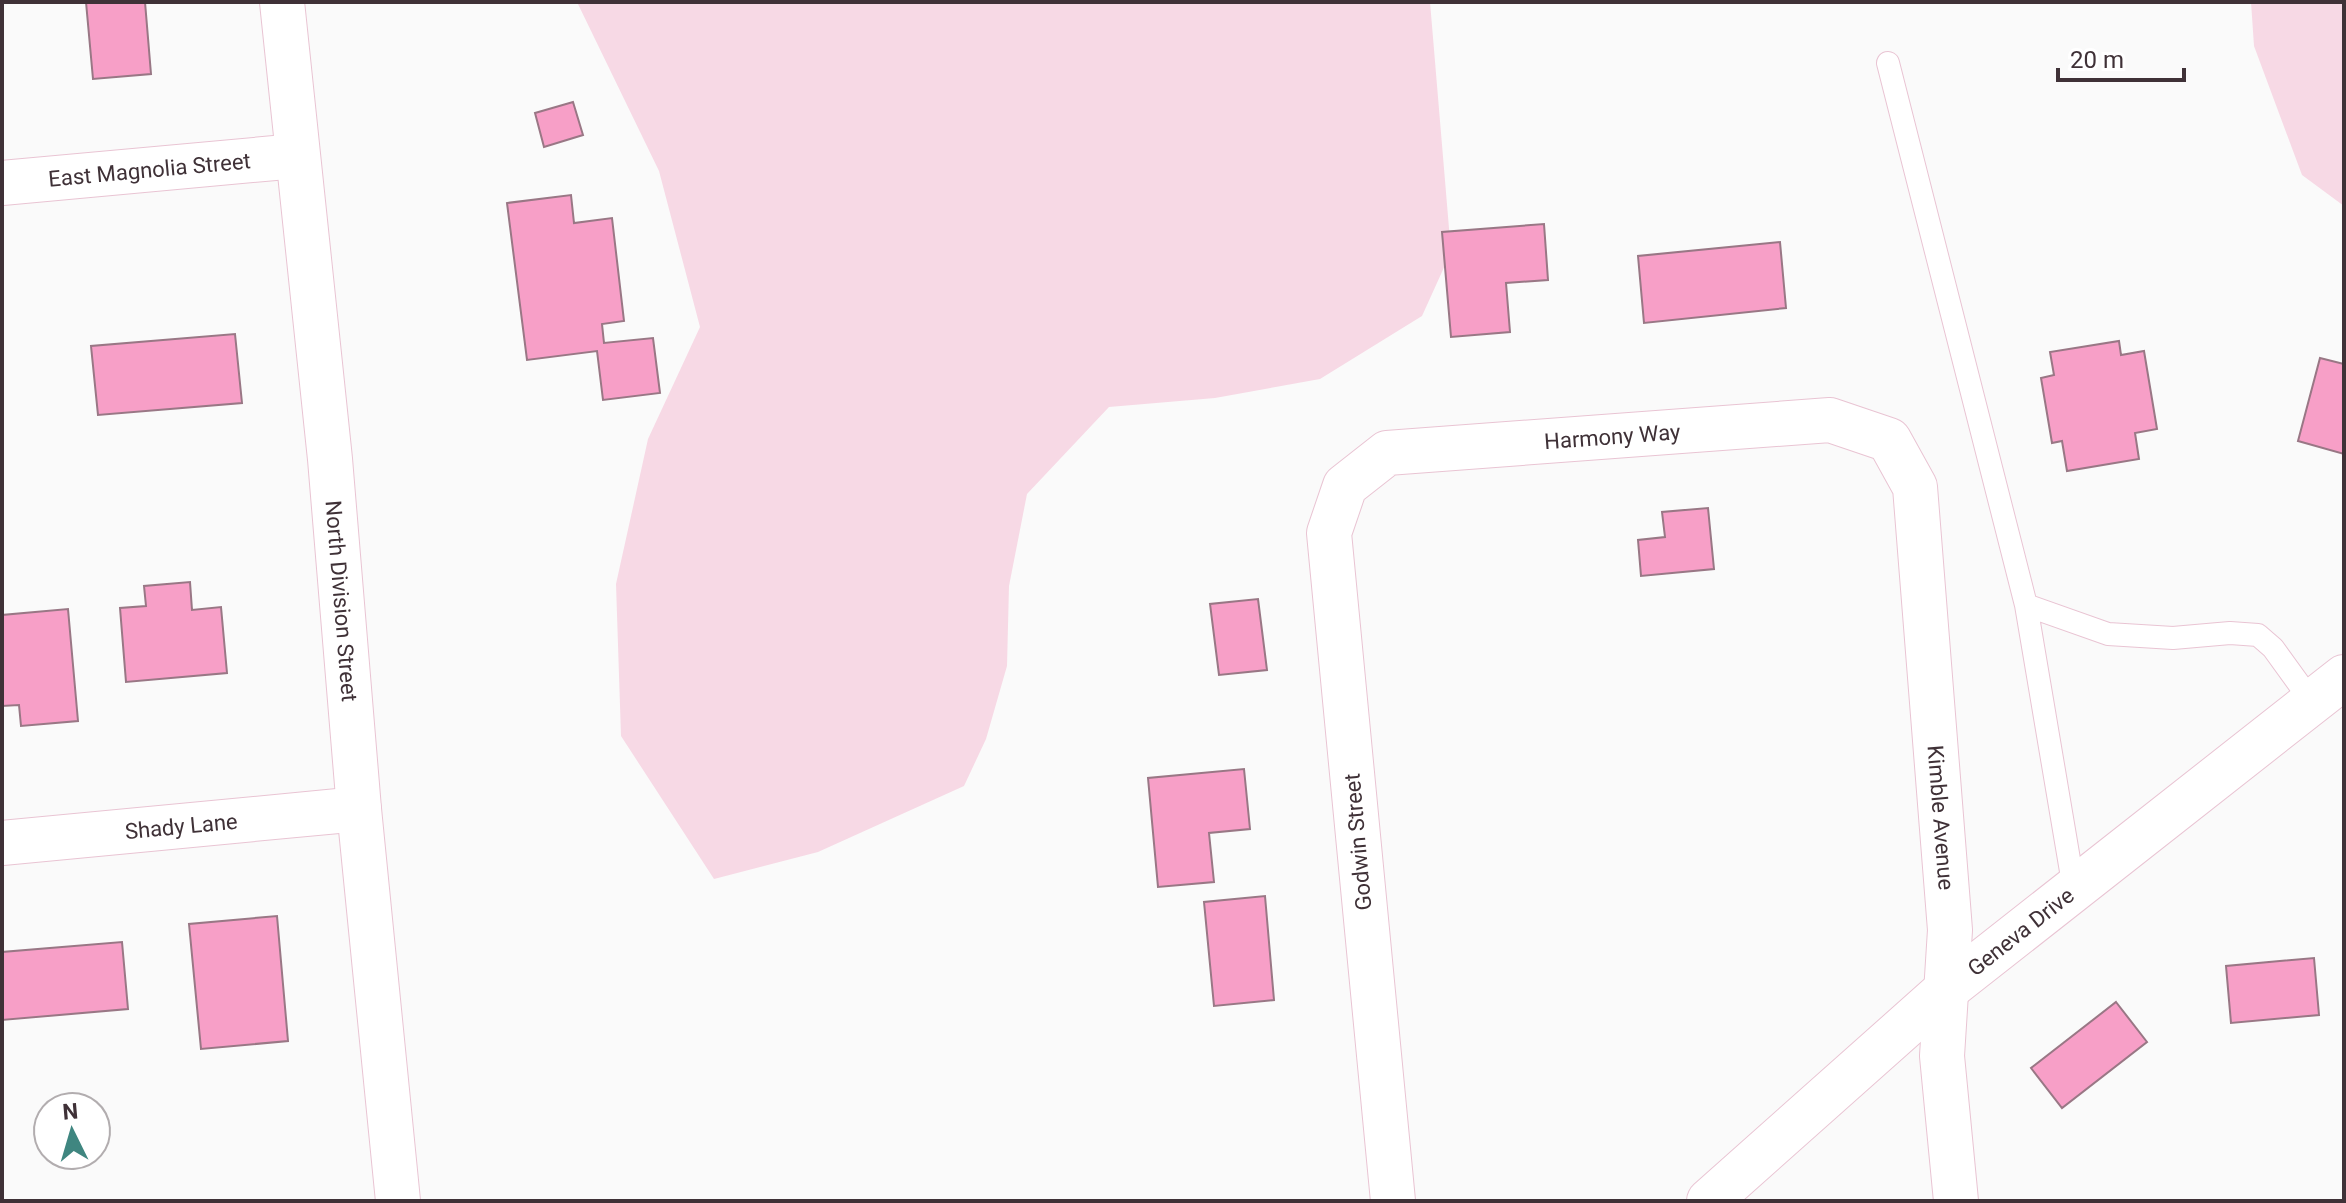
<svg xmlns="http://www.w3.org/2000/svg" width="2346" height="1203" viewBox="0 0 2346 1203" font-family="Roboto,sans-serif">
  <rect width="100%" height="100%" fill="#fafafa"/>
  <path fill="#f7d9e5" d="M577,2h853l21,250 -29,64 -102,63 -105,19 -106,9 -82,87 -18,92 -2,80 -21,73 -22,47 -146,66 -104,27 -93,-143 -5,-152 32,-145 52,-112 -41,-156z
    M2251,2h93v204l-42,-31 -48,-129z"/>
  <path fill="#f79fc7" stroke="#997785" stroke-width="2" d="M86,2h59l6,72 -58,5z
    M573,102l10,33 -39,12 -9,-34z
    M571,195l3,28 38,-5 12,103 -22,3 2,19 49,-5 7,55 -57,7 -6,-49 -70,9 -20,-157z
    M1544,224l4,56 -42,3 4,49 -59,5 -9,-105z
    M1780,242l6,66 -142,15 -6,-67z
    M235,334l7,69 -144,12 -7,-69z
    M2119,341l2,14 23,-4 13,78 -22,4 4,26 -72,12 -5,-30 -10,2 -11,-65 13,-3 -4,-23z
    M2320,358l24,6v90l-46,-13z
    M1708,508l6,61 -73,7 -3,-36 27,-3 -3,-25z
    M190,582l2,28 29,-3 6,66 -101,9 -6,-74 26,-2 -2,-20z
    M1258,599l9,71 -48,5 -9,-71z
    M68,609l10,112 -57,5 -2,-21 -17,1v-91z
    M1244,769l6,60 -41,4 5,49 -56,5 -10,-109z
    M1265,896l9,104 -60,6 -10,-104z
    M277,916l11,125 -87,8 -12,-125z
    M122,942l6,67 -126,11v-68z
    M2314,958l5,57 -88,8 -5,-57z
    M2116,1002l31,40 -85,66 -31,-40z"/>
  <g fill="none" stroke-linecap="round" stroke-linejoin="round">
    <g stroke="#e9c4d3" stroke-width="24">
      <path id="service" d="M1888,63l138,542 48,284
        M2026,605l82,29 65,4 57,-5 28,2 15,13 39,54"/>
    </g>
    <g stroke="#e9c4d3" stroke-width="46">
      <g id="minor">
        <path id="s1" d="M2,843l357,-34"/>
        <path id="s2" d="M1393,1201l-64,-668 16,-47 42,-33 443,-33 59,20 26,47 35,443 -8,126 14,145"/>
      </g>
    </g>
    <g stroke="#e9c4d3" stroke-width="46">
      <g id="tertiary">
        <path id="s3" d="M282,2l48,457 29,350 39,392"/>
        <path id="s4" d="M2,183l295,-27"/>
      </g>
    </g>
    <g stroke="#e9c4d3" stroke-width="46">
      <g id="secondary">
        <path id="s5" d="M1709,1201l237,-211 398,-313"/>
      </g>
    </g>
    <use href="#service" stroke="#fff" stroke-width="22"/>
    <use href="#minor" stroke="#fff" stroke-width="44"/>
    <use href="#tertiary" stroke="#fff" stroke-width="44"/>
    <use href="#secondary" stroke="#fff" stroke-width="44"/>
  </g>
  <g text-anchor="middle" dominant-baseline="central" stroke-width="7" stroke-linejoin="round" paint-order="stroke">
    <g font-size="22" fill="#3f3137" stroke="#fff">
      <text stroke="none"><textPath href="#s4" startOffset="148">East Magnolia Street</textPath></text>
      <text stroke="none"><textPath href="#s2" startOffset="1000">Harmony Way</textPath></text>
      <text stroke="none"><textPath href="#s3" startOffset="602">North Division Street</textPath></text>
      <text stroke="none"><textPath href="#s2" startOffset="1666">Kimble Avenue</textPath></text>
      <text stroke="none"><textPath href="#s1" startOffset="180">Shady Lane</textPath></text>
      <text transform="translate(1358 842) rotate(-95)">Godwin Street</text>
      <text stroke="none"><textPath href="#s5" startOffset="412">Geneva Drive</textPath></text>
    </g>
  </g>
  <rect width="2346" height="1203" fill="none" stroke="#3f3137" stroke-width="8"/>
  <g transform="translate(72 1131) rotate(355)"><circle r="38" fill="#ffffff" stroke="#b2adaf" stroke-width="2"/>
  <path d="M0-6L14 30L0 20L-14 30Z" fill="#3f8680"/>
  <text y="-12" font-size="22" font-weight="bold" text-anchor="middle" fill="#3f3137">N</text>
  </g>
  <path d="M2058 68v12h126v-12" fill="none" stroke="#3f3137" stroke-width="4"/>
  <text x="2070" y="68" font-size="24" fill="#3f3137" stroke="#ffffff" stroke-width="6" paint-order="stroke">20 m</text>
</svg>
